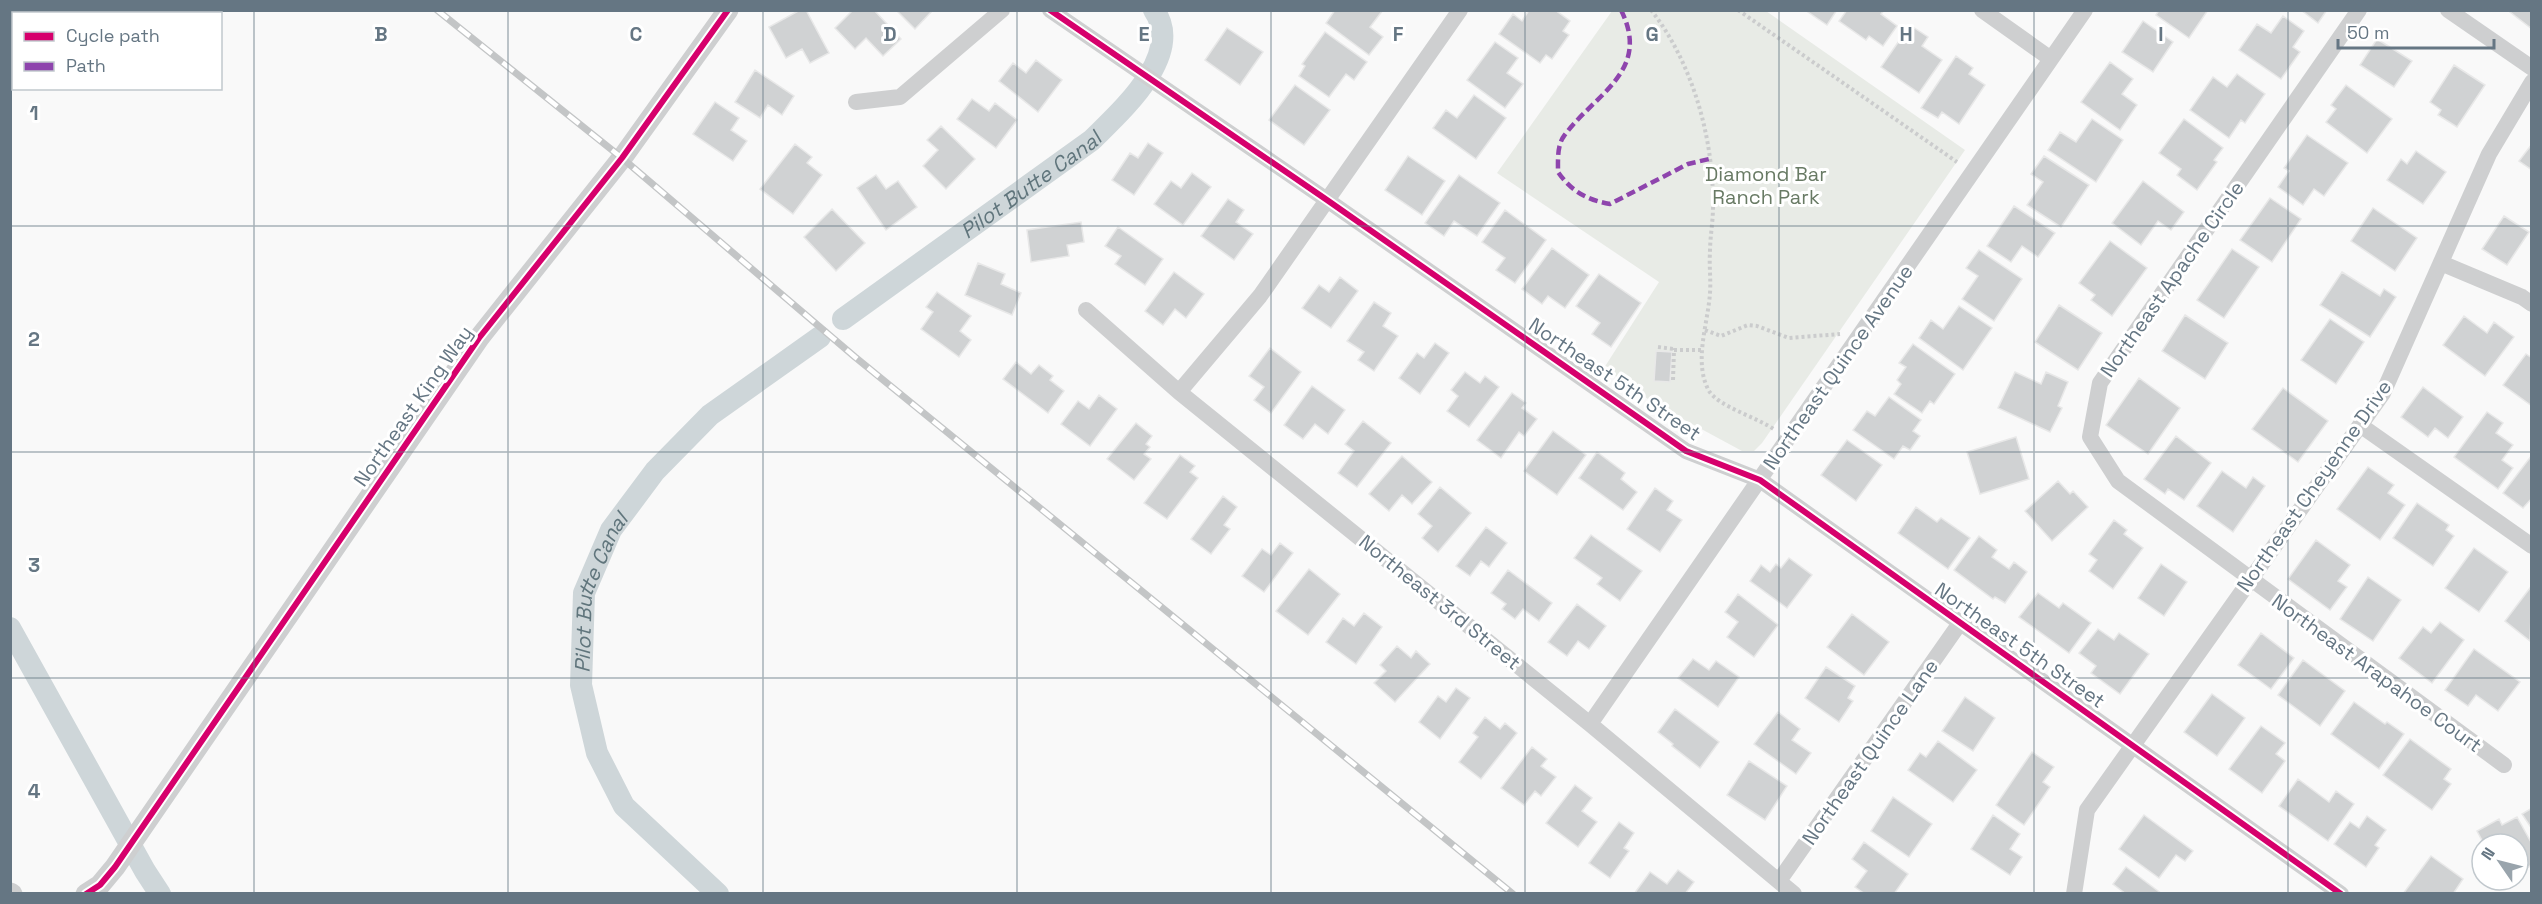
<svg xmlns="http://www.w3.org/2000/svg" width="2542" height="904" viewBox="0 0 2542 904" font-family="'Space Grotesk',sans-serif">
  <rect width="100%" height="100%" fill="#f9f9f9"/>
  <path fill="#e8ebe6" d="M1612,11h154l199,139 -203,293 -8,8h-12l-87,-47 -51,-36 55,-86 -162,-109z"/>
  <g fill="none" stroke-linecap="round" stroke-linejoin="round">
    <g stroke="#ced6d9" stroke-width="22">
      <path id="s1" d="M843,319l249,-179c29,-29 93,-85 62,-130"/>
      <path d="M10,628l135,243 15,23"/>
      <path id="s2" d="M718,894l-94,-88 -27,-53 -16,-68 3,-92 27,-63 44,-59 55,-56 110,-78"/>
    </g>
  </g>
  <path fill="#d0d2d3" stroke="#e8e8e8" stroke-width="1.5" d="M800,10h6l23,43 -19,10 -8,-14 -16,9 -17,-31z
    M853,10h21l27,29 -18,17 -17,-18 -11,11 -20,-21z
    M896,10h37l-18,19z
    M1335,10h48l-13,17 13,10 -14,18 -43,-32z
    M1529,10h26l15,11 -7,10 6,4 -17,24 -6,-4 -6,8 -41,-29 14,-20 9,7z
    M1805,10h32l-10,15z
    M1847,10h37l-3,4 16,12 -14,20 -14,-10 -3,4 -27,-19z
    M2159,10h49l-19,28 -33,-23z
    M2301,10h26l-9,13z
    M2511,10h21v19l-22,-17z
    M2283,16l21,15 -11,16 7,5 -19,27 -42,-29 18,-26 14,9z
    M2143,21l30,21 -20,30 -31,-20z
    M1910,25l18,12 -6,9 20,14 -23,33 -38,-26z
    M1227,28l36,24 -23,33 -35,-25z
    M1325,32l42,30 -13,18 -8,-6 -17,23 -30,-21 6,-10 -3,-2z
    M2377,39l35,22 -18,26 -34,-22z
    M1495,42l23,16 -11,15 16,11 -18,24 -38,-28z
    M1956,56l17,12 -4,6 16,11 -26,39 -17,-12 -4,6 -17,-10z
    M1036,60l26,20 -24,32 -39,-31 14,-18 13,10z
    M2110,62l23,17 -11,15 15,11 -17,25 -39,-28z
    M2454,65l31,20 -28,42 -19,-12 3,-5 -11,-8z
    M755,70l39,26 -12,19 -14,-10 -8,13 -25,-16z
    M2237,74l28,20 -20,29 -4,-3 -12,18 -39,-28 23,-33 14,10z
    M1295,85l35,25 -26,35 -35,-25z
    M2346,85l46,34 -25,34 -41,-31 10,-13 -5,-4z
    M1474,95l32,23 -30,41 -43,-31 13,-18 11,8z
    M972,99l17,12 6,-8 22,17 -21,28 -39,-29z
    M715,102l24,16 -8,12 16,11 -14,20 -40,-27z
    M2092,119l31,21 -27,42 -48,-32 12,-18 16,10z
    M2184,119l39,29 -9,12 3,2 -20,28 -20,-15 4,-6 -22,-16z
    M941,126l34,33 -29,30 -23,-23 15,-16 -11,-10z
    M2307,135l41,28 -24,33 -10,-7 -11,16 -25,-18 11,-16 -5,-3z
    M1148,143l15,10 -29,42 -22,-15 18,-27 8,5z
    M795,144l17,13 -5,6 15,12 -29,39 -33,-25z
    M2532,144v26l-13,-9z
    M2416,151l30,21 -23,32 -36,-24 14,-21 6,5z
    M1408,156l37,25 -23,34 -37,-25z
    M2044,156l45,29 -28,42 -34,-22 16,-23 -12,-8z
    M1192,173l19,14 -28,38 -29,-21 17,-23 10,7z
    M876,175l10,14 12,-8 19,26 -31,23 -29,-42z
    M1459,175l41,28 -23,33 -23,-15 -10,15 -19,-13z
    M2143,181l41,31 -13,18 -13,-9 -17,24 -29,-22z
    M2270,198l31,21 -29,43 -32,-22z
    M1228,199l16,11 -8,12 17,12 -19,26 -33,-24z
    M2014,206l41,27 -17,24 -16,-11 -11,16 -24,-16z
    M2373,208l44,30 -22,33 -44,-30z
    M832,209l33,34 -29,28 -32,-34z
    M1505,210l41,30 -31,43 -19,-13 9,-12 -23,-16z
    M2504,216l25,16 -22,33 -25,-16z
    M1081,222l3,20 -17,3 2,11 -38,6 -4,-32z
    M1118,227l45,32 -18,26 -30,-21 6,-8 -16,-10z
    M2110,241l37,27 -35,48 -21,-16 4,-5 -16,-12z
    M1552,248l37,27 -24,33 -17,-12 -6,8 -20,-15z
    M2232,249l27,18 -35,51 -27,-18z
    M1979,250l43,29 -28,42 -32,-22 16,-23 -12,-8z
    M978,263l27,11 -4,10 20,9 -9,22 -47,-20z
    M1174,272l30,22 -18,24 -11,-9 -12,16 -18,-14z
    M2342,272l38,24 4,-7 12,8 -26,40 -50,-32z
    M1599,274l42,29 -30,44 -19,-13 8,-11 -24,-17z
    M1340,277l18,14 -27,37 -29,-20 17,-23 10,7z
    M937,292l34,24 -11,15 11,9 -12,17 -38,-28 12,-17 -7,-5z
    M1374,302l17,11 -8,13 15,10 -24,35 -16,-11 6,-8 -17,-11z
    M2059,305l43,28 -24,37 -43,-28z
    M1959,306l33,22 -29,42 -44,-32 12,-18 12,9z
    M2185,315l43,28 -23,36 -43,-28z
    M2464,316l23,17 7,-11 20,15 -29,39 -42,-31z
    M2330,319l34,23 -28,42 -35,-24z
    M1435,343l14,10 -29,41 -21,-16 18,-25 7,5z
    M1913,344l42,30 -21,30 -4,-3 -8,12 -28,-19 7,-10 -4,-4 9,-13 -7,-4z
    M1270,348l31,24 -30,41 -17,-13 10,-13 -15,-11z
    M1656,351l16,1 -2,30 -16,-1z
    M2526,354l6,4v48l-29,-21z
    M1016,362l15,12 8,-9 14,11 -3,4 14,11 -16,22 -45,-34z
    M1465,372l15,11 5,-7 14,11 -30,40 -22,-16 11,-15 -7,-6z
    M2015,372l26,12 5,-12 22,10 -10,24 4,2 -12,24 -52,-24z
    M2139,378l41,30 -32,46 -42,-29z
    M1312,386l33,24 -17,24 -13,-10 -12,15 -19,-14z
    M2423,387l40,30 -15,21 -13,-10 -7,9 -27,-20z
    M2283,388l45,33 -30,41 -46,-33z
    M1512,393l14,10 -4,5 15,11 -13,17 -5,-4 -18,26 -24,-18z
    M1099,395l18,14 -27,37 -29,-22 17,-23 11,8z
    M1889,397l32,23 -8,11 7,5 -10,14 -7,-4 -9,13 -41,-29 14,-19 8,5z
    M2487,412l16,11 -7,10 17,12 -11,15 11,8 -15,21 -44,-32z
    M1363,421l28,22 -34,44 -19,-14 16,-22 -9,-7z
    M1136,423l16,13 -6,8 4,3 -6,7 7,5 -17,21 -27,-21z
    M1553,431l33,24 -29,40 -33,-24z
    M2176,436l35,27 -27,37 -16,-11 -3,5 -21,-15z
    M2016,437l13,42 -49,15 -13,-42z
    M1847,440l35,25 -26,36 -35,-26z
    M1597,452l28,21 -4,6 16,13 -14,18 -44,-32z
    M1180,455l15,11 -5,6 8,6 -31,41 -23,-16z
    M2532,455v43l-9,10 -20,-15z
    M1402,456l30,26 -20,22 -10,-9 -13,16 -20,-17z
    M2368,467l26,18 -6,8 17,12 -25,35 -43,-31z
    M2222,471l24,17 7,-11 12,9 -32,46 -36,-26z
    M2058,481l12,13 3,-3 15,16 -36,34 -27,-30z
    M1440,487l31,26 -33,39 -16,-14 10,-12 -14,-12z
    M1655,488l18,13 -6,9 15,10 -22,32 -33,-23z
    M1223,496l14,11 -13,18 6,4 -19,25 -20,-15z
    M2417,503l32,22 -3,5 8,6 -21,30 -40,-28z
    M1916,507l21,15 4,-4 29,20 -22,31 -50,-36z
    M2114,520l13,10 -3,4 19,14 -30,41 -24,-18 8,-11 -8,-6z
    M1486,527l21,16 -18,24 -8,-6 -11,15 -14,-10z
    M1591,535l51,36 -22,30 -23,-17 5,-6 -28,-20z
    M1979,536l18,14 -5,7 17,12 5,-7 13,10 -22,31 -10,-6 -2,2 -39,-29z
    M2316,540l34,25 -12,16 9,6 -17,23 -42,-31z
    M1280,543l13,10 -29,39 -22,-16 20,-27 9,6z
    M2474,548l34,24 -29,40 -34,-24z
    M1789,558l23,17 -25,33 -37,-27 11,-16 9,7 6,-8 5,4z
    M2161,564l26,18 -23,34 -26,-18z
    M1309,569l31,25 -32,41 -32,-24z
    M1508,570l44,33 -13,18 -16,-12 -8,10 -13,-10 4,-5 -15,-11z
    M2368,577l33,23 -28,41 -33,-22z
    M2530,588l2,2 -2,51 -25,-20z
    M2038,593l21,15 4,-5 28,20 -22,30 -50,-36z
    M1738,594l40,31 -24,32 -27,-20 11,-15 -13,-10z
    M1577,604l29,22 -17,23 -11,-8 -11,15 -19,-14z
    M1364,613l18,14 -26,37 -30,-22 17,-24 11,8z
    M1852,614l37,28 -25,33 -37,-28z
    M2440,622l24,18 -32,43 -33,-25 24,-31 8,6z
    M2098,629l16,11 5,-7 30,21 -29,40 -29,-21 5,-7 -17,-13z
    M2261,633l33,25 -23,31 -33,-24z
    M1397,646l14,12 5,-7 14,13 -35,38 -21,-19 12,-12 -6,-6z
    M2474,649l46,33 -22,29 -22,-16 -8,11 -23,-16z
    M1693,659l16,11 7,-9 23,16 -21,30 -40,-29z
    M2303,660l42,31 -25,35 -42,-31z
    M1826,667l29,19 -7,12 5,3 -14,21 -34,-24z
    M1456,688l14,10 -30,41 -21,-17 19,-26 8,6z
    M2212,694l33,24 -28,38 -33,-24z
    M1965,697l30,21 -22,33 -31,-20z
    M2354,702l31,22 2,-2 17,12 -25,35 -48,-35z
    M1675,709l44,33 -19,26 -28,-22 1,-2 -15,-12z
    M1778,712l22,17 -8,11 19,13 -15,21 -42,-30z
    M1485,717l15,12 5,-6 12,10 -36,46 -22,-17 19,-25 -5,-4z
    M2261,726l24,17 -9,11 9,7 -23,32 -33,-24z
    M2410,739l41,30 -7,10 7,5 -19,26 -49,-35z
    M1938,741l39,29 -24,32 -45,-32 12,-17 6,4z
    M1532,747l15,12 -6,7 15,11 -15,19 -6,-5 -11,14 -23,-17z
    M2032,752l22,15 -11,15 7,5 -26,38 -28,-20z
    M1749,761l38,25 -22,34 -38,-25z
    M2298,779l31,23 7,-11 18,13 -26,37 -49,-35z
    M1575,785l17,13 -10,13 15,11 -19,25 -32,-24z
    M1893,797l39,27 -23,33 -38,-26z
    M2532,808v21l-10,-15z
    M1993,815l27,19 -10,15 12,8 -12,18 -39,-26z
    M2144,815l49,36 -8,10 -9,-6 -17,23 -40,-29z
    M2367,816l19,14 -11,15 4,3 -13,19 -32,-23 16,-22 9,6z
    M2517,817l15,27v21l-14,8v-29h-34l-7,-13 22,-12 3,6z
    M1619,822l15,11 -10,15 5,3 -19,27 -21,-15z
    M1864,842l44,32 -14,20h-29l-10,-7 12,-16 -15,-12z
    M2431,856l32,23 -10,15h-50z
    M2126,867l36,27h-36l-13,-10z
    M1678,870l16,12 -9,12h-51l16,-22 17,12z"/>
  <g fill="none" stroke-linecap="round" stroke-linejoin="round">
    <path stroke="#cbcccd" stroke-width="4" stroke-dasharray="3 3" stroke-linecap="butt" d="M1651,10c42,53 63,130 62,197 0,15 -3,30 -3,45 -1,14 1,27 0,41 -2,31 -17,69 -1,98 10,16 48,26 66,39
      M1738,10l219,152
      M1705,330l16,6 27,-11 9,1 32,12 51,-4
      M1658,347l16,2
      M1673,380l1,-30h28"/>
    <path stroke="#cecfd0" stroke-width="16" d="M1050,10l277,190 359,251 74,29 581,414
      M1982,10l69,49
      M2359,10l-259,373 -10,54 28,44 386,284
      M2448,10l84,58
      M856,102l44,-5 102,-87
      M2441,263l81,34 10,7
      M1086,310l93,82 411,332 204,170
      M1179,392l81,-96 200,-286
      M2360,425l172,121
      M1590,724l495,-714
      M1779,881l181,-258
      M2074,894l13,-84 296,-417 106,-239 43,-72"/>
    <path stroke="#cecfd0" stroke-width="21" d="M10,893l2,1
      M86,894l14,-9 15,-18 364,-529 143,-180 106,-148"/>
    <g stroke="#c3c5c6" stroke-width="7">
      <path id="rail" d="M437,10l185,148 233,199 658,537"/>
    </g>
    <use href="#rail" stroke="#fff" stroke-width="4.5" stroke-dasharray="14" stroke-linecap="butt"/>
    <path stroke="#8e44ad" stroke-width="4.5" stroke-dasharray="9 4.5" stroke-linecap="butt" d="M1621,10c31,62 -27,84 -57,126 -7,9 -6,25 -6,36 13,19 29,28 52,32l78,-40 21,-5"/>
    <g stroke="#fff" stroke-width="10">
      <path id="cycleway" d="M1050,10l277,190 359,251 74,29 581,414
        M86,894l14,-9 15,-18 364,-529 143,-180 106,-148"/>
    </g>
    <use href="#cycleway" stroke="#d6006c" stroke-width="6"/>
  </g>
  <path fill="none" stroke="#657683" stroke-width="1.5" stroke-opacity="0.55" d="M254,10v884M508,10v884M763,10v884M1017,10v884M1271,10v884M1525,10v884M1779,10v884M2034,10v884M2288,10v884M10,226h2522M10,452h2522M10,678h2522"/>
  <g text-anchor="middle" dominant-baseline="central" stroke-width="6" stroke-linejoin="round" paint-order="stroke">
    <g font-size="20" fill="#687a64" stroke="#fff">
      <text x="1766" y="174">Diamond Bar<tspan x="1766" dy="23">Ranch Park</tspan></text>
    </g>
    <g font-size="20" fill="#657683" stroke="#fff">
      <text transform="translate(2172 279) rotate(-55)">Northeast Apache Circle</text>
      <text transform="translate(1838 367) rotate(-55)">Northeast Quince Avenue</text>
      <text transform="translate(1615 379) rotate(34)">Northeast 5th Street</text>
      <text transform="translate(413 406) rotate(-55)">Northeast King Way</text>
      <text transform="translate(2314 486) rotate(-55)">Northeast Cheyenne Drive</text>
      <text transform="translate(1440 602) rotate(39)">Northeast 3rd Street</text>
      <text transform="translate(2020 645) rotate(35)">Northeast 5th Street</text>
      <text transform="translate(2377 673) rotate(36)">Northeast Arapahoe Court</text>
      <text transform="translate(1870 752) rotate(-55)">Northeast Quince Lane</text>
    </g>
    <g font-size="21" font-style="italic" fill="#60757c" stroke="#fff">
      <text stroke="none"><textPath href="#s1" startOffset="231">Pilot Butte Canal</textPath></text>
      <text stroke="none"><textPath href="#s2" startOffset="354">Pilot Butte Canal</textPath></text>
    </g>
  </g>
  <g font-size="20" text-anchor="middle" font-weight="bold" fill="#657683" stroke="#fff" stroke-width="6" stroke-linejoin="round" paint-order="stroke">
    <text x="381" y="41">B</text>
    <text x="636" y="41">C</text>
    <text x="890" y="41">D</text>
    <text x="1144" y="41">E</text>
    <text x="1398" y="41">F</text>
    <text x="1652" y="41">G</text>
    <text x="1906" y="41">H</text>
    <text x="2161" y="41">I</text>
    <text x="34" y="120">1</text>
    <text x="34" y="346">2</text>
    <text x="34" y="572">3</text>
    <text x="34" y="798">4</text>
  </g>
  <rect width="2542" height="904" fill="none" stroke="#657683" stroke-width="24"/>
  <rect x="12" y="12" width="210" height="78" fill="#ffffff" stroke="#c1c8cd" stroke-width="1.5"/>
  <rect x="24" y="32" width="30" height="9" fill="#d6006c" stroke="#c1c8cd" stroke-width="1.5"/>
  <text x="66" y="42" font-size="18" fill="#657683">Cycle path</text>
  <rect x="24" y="62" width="30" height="9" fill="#8e44ad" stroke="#c1c8cd" stroke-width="1.5"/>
  <text x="66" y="72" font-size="18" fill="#657683">Path</text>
  <g transform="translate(2500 862) rotate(305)"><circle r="28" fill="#ffffff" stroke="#c1c8cd" stroke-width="1.5"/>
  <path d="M0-4.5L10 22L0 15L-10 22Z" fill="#99a4ac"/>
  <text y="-9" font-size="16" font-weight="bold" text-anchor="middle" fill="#657683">N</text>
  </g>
  <path d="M2338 39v9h156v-9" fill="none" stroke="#657683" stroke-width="3"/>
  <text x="2347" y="39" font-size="18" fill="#657683" stroke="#ffffff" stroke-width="4.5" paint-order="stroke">50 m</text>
</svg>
